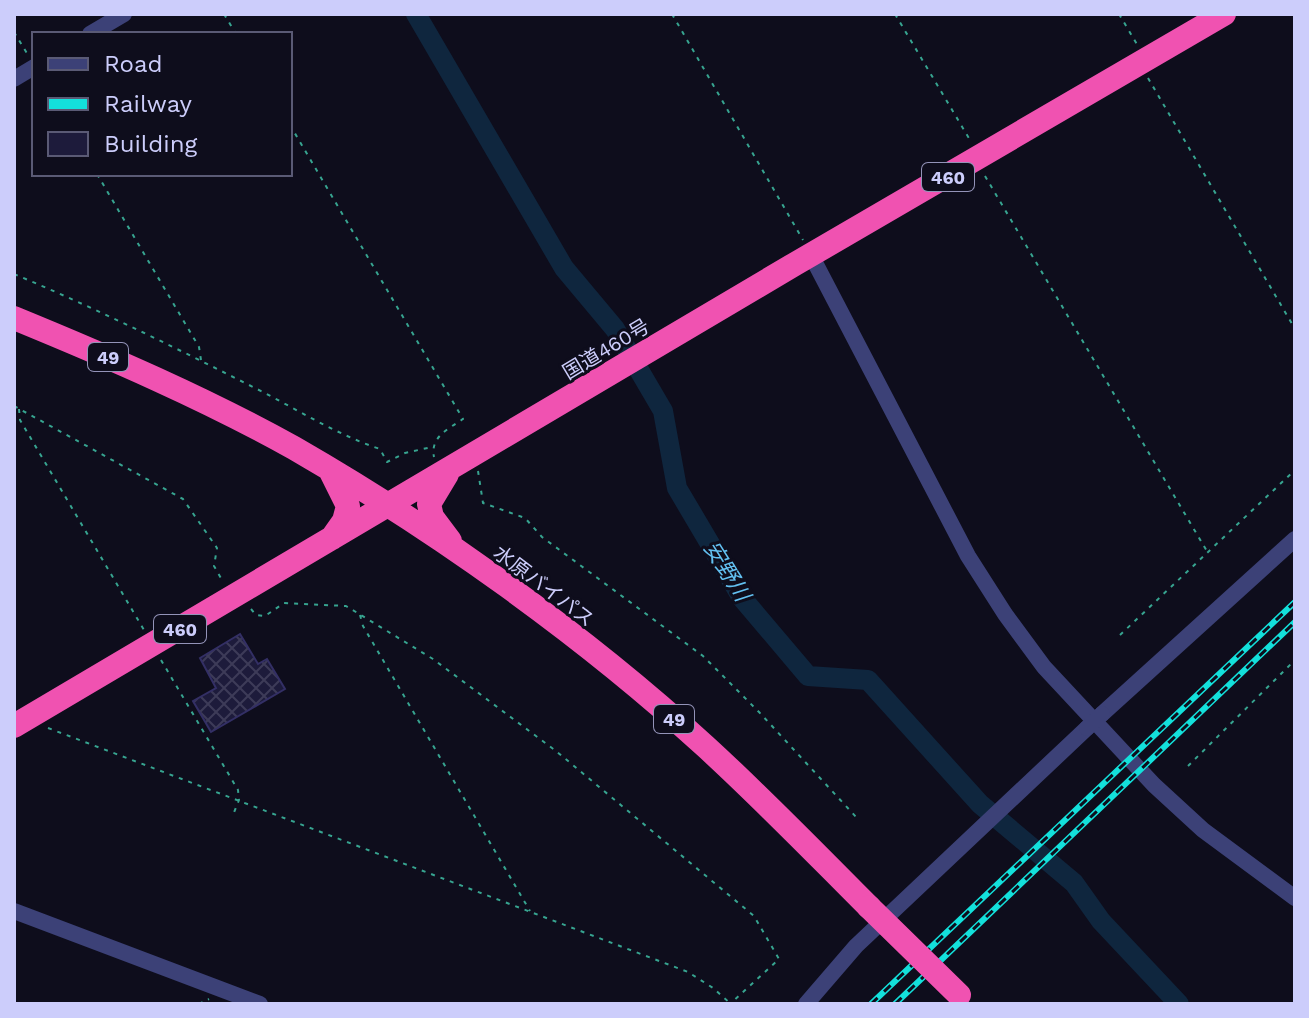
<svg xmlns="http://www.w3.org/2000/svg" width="1309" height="1018" viewBox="0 0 1309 1018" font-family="'Work Sans','Noto Sans JP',sans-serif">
  <defs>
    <pattern id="building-cross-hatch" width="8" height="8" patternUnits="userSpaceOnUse" patternTransform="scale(2)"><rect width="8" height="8" fill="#1d1b3b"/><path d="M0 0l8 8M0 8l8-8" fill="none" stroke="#3d3b58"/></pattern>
  </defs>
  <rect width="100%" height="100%" fill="#0e0d1c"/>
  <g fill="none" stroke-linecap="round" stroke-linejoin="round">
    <path stroke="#0f263e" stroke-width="20" d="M416,14l148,254 51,61 48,82 14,77 65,110 66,78 60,4 112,124 94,79 27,38 78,83"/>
  </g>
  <path fill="url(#building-cross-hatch)" stroke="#332f65" stroke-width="2" d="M240,634l18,30 9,-5 18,30 -74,43 -18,-31 23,-13 -16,-30z"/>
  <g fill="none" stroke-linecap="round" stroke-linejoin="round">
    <path stroke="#37a490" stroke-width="2" stroke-dasharray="4 6" stroke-linecap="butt" d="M224,14l12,20
      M672,14l131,226
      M895,14l75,126
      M1119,14l19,32
      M14,32l14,23
      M1148,78l147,251
      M290,125l173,294c-15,10 -33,18 -29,38
      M97,174l102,173 2,13
      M985,176l223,377
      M14,274c81,34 160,73 239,113 42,21 82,47 127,62l7,13 18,-9 27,-6
      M14,406l169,93 34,49 -3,18 8,14
      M19,409l1,11 124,210
      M478,471l5,32 42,15 17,19 161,119 56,56 98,106
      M251,609l5,6 9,1 19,-13 62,3 87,53 123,92 198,165 25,43 -48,44
      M360,615l3,11 167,285
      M1120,635l175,-165
      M161,660l77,130 1,10 -6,15
      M48,728l640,244 25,16 18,16
      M1188,766l107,-106
      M199,1004l10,-5"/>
    <path stroke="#3c4177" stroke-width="16" d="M90,34l34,-20
      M14,79l20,-12
      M811,255l157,301 37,58 39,53 110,118 49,45 92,68
      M1102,714l193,-175
      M14,911l246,93
      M806,1004l50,-58 231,-218"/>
    <path stroke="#f052b1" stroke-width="24" d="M14,318c95,39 190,80 280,130 141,81 291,188 411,298 57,52 110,107 164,161
      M331,472l17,34 -4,15 -12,17
      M447,474l-18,30 3,13 18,24
      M14,726l781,-462 429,-250"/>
    <g stroke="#13e0db" stroke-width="6">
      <path id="rail" d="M871,1004l424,-402
        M895,1004l400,-382"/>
    </g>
    <use href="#rail" stroke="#0e0d1c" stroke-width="3" stroke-dasharray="9" stroke-linecap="butt"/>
    <path stroke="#3c4177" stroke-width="16" d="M1087,728l15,-14"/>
    <path stroke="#f052b1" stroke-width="24" d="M869,907l90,88"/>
  </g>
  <g text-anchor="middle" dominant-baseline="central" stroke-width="6" stroke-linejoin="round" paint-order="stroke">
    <g fill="#0e0d1c" stroke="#9393b8" stroke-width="2">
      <rect x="922" y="163" width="52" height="28" rx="6"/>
      <rect x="88" y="343" width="40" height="28" rx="6"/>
      <rect x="154" y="615" width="52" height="28" rx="6"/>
      <rect x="654" y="705" width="40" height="28" rx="6"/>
    </g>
    <g font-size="18" font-weight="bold" fill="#cccdfb">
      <text x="948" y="177">460</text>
      <text x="108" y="357">49</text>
      <text x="180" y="629">460</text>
      <text x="674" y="719">49</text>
    </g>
    <g font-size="20" fill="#cccdfb" stroke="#0e0d1c">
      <text transform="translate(606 349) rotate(-31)">国道460号</text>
      <text transform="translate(544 586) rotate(37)">水原バイパス</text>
    </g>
    <g font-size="22" font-style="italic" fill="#63c1f2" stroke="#0e0d1c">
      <text transform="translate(727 571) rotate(58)">安野川</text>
    </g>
  </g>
  <rect width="1309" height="1018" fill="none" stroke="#cccdfb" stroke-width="32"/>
  <rect x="32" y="32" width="260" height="144" fill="#0e0d1c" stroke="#5a5a75" stroke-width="2"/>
  <rect x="48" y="58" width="40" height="12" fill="#3c4177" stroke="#5a5a75" stroke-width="2"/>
  <text x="104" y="72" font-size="24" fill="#cccdfb">Road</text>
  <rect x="48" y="98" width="40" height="12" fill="#13e0db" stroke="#5a5a75" stroke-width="2"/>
  <text x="104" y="112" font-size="24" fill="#cccdfb">Railway</text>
  <rect x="48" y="132" width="40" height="24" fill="#1d1b3b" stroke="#5a5a75" stroke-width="2"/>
  <text x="104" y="152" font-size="24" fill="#cccdfb">Building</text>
</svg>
